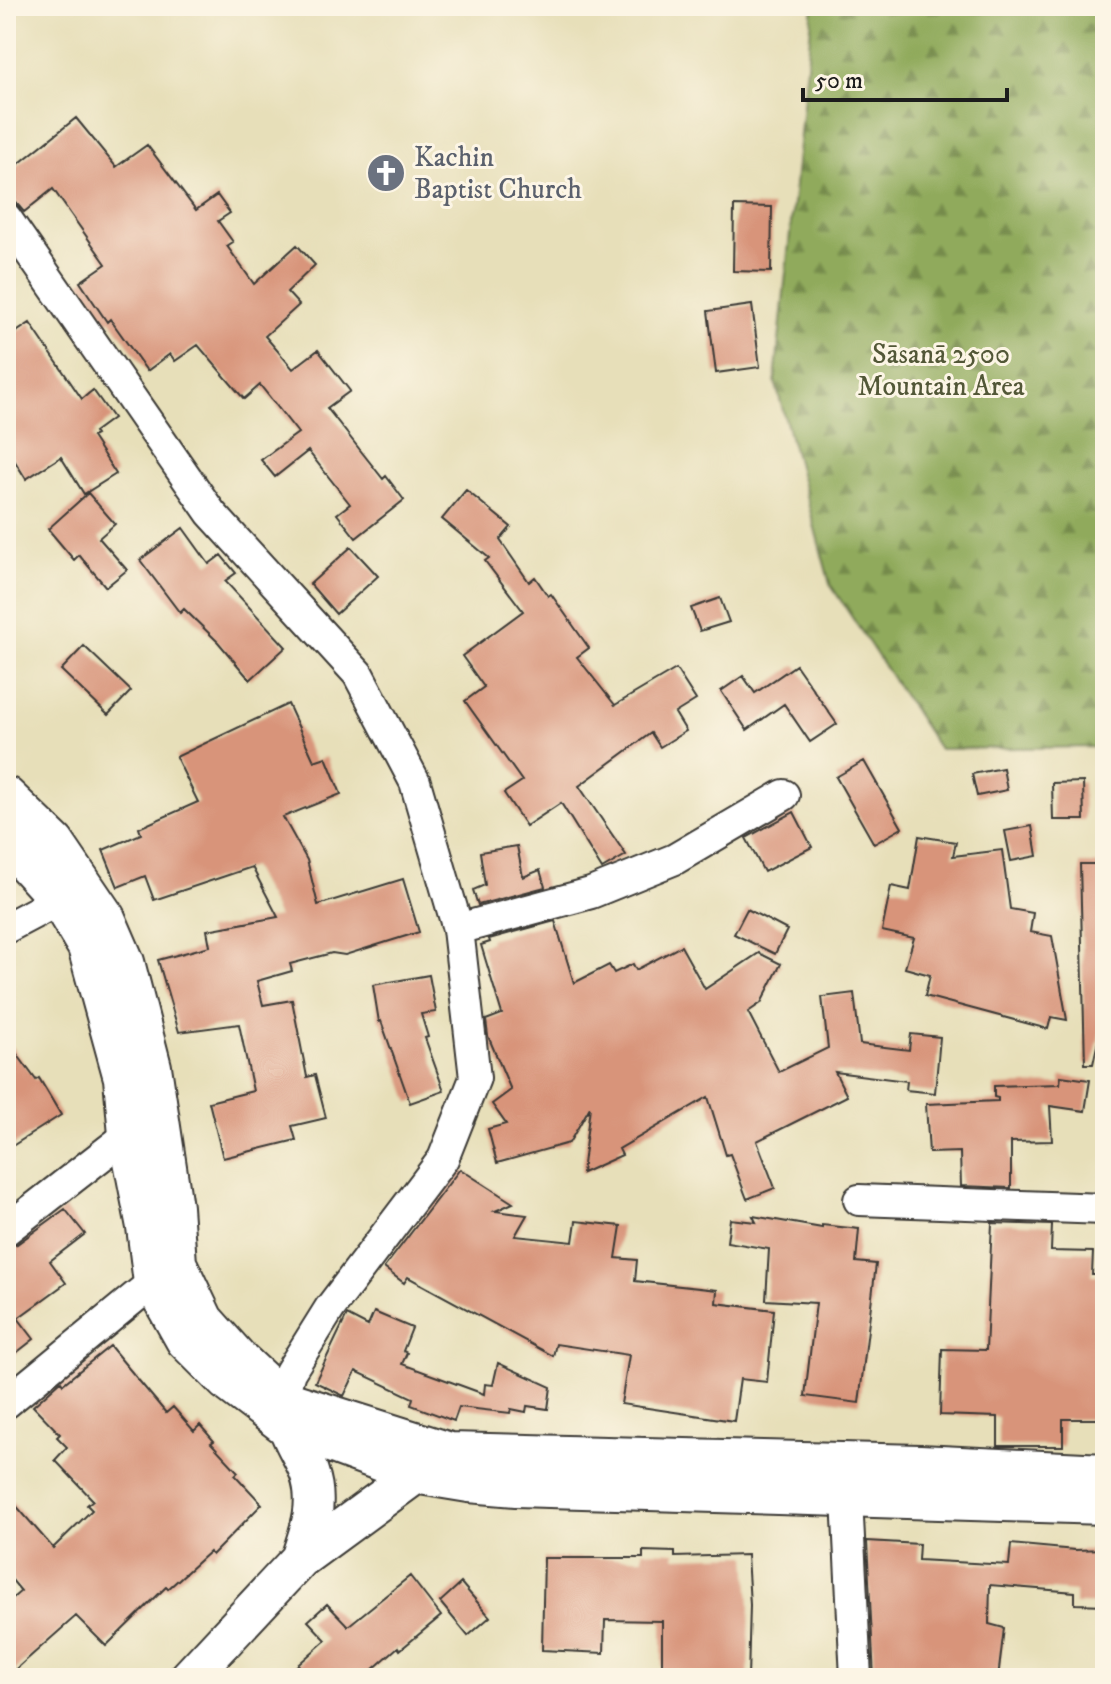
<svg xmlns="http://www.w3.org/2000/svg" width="1111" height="1684" viewBox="0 0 1111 1684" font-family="'IM FELL DW Pica',serif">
  <defs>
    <pattern id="forest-firs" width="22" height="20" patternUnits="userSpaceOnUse" patternTransform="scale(2)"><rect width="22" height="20" fill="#90aa5c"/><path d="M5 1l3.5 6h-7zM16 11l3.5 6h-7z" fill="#758a4b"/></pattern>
  </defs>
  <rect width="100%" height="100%" fill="#fcf5e5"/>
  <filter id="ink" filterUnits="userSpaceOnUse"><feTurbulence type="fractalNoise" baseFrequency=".0125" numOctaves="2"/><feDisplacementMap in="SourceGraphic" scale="16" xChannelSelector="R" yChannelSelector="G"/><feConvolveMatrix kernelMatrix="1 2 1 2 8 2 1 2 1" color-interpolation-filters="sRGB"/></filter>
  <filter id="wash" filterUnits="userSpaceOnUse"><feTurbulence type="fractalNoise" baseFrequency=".006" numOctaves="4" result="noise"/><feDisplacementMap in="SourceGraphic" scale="32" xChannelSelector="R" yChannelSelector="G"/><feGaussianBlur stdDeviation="1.8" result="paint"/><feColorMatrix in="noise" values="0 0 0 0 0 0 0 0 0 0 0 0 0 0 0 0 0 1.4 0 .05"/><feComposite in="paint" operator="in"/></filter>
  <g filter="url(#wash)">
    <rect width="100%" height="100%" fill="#e7dfb9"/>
    <path fill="url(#forest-firs)" stroke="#56633c" stroke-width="2" d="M813,6h292v741l-166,2 -109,-165 -55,-203z"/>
    <g id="blocks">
      <path fill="#d8947a" d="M76,118l40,49 31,-22 49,65 21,-15 13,18 -12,8 15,21 -6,4 27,38 43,-39 18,20 -28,27 12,13 -34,31 28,33 25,-19 32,41 -23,17 56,71 3,-3 18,24 -48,38 -19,-24 13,-10 -42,-53 -33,26 -14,-17 37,-27 -38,-48 -16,14 -46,-54 -23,16 -5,-7 -23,17 -37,-52 -3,3 -27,-40 26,-18 -53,-75 -29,23 -18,-21v-17z
        M734,206l38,1 -1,65 -38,-1z
        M752,305l8,62 -44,6 -8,-62z
        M30,323l52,76 11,-9 20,28 -19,14 2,3 -4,2 24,37 -32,20 -23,-37 -35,22 -20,-32v-108z
        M466,490l45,37 -11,13 29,42 6,-5 13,19 3,-2 38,54 -12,9 38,48 61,-36 20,31 -21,13 11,18 -26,16 -9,-14 -72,53 47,69 -24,14 -41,-66 -35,23 -22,-33 18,-12 -57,-80 19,-14 -22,-31 61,-45 -38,-50 4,-3 -47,-39z
        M88,493l27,31 -16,14 28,32 -21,17 -27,-32 -5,5 -26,-31z
        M183,528l26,36 12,-9 15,18 -11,8 61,66 -36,33 -32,-38 -34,-33 -4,4 -40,-53z
        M351,547l27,29 -42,38 -26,-30z
        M720,598l9,24 -29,9 -9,-23z
        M84,646l47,45 -23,24 -47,-45z
        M796,665l41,59 -27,18 -26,-38 -37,26 -26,-39 22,-15 12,17z
        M288,704l26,57 12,-4 15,37 -58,23 24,43 11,45 85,-26 16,53 -74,23 -13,-2 -42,11 2,7 -35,10 6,24 29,-5 15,77 8,-2 11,43 -34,8 4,14 -73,18 -14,-56 44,-11 -14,-67 -60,8 -21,-72 52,-14 -3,-16 71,-13 -26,-50 -98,33 -9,-24 -27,11 -15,-37 38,-16 -2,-6 59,-26 -22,-45z
        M864,761l38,67 -28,16 -38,-67z
        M1003,768l4,22 -30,6 -5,-22z
        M1083,782l1,38h-31l-1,-37z
        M794,812l18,35 -48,25 -18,-34z
        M1032,826l5,30 -26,5 -6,-30z
        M919,836l37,6 -3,14 49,-6 8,59 23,4 -3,19 22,4 15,84 -16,-3 -3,12 -123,-33 5,-21 -25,-7 9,-30 -32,-7 9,-45 19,4z
        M517,846l6,31 17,-7 5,17 -67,18 -5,-15 12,-5 -5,-33z
        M1080,864h25v101l-4,28 4,1v16l-12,54h-8z
        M747,909l40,21 -12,24 -41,-20z
        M555,921l19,62 35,-18 5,8 19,-9 3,6 45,-24 24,43 54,-36 22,11 -20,39 -13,9 31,60 49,-24 -6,-51 32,-4 6,51 49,6 2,-16 29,3 -5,56 -29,-3 1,-9 -72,-9 12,24 -90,45 18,47 -28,11 -17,-45 -4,1 -18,-58 -89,52 3,6 -40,18 8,-66 -21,36 -72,20 -9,-34 18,-5 -14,-20 19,-14 -23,-54 -2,-16 16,-6 -21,-69 9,-3 -1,-3z
        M429,975l7,37 -15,2 7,23 -3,1 19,53 -34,12 -29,-82 -2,1 -6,-37z
        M6,1039l30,41 3,-2 22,37 -55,35z
        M1061,1076l29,4 -5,31 -35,-5 2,35 -41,1v46l-50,-2 -1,-34 -31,1 -3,-49 72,-3v-3l-4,-1v-11l66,-2z
        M460,1169l53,34 -18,8 32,4 -12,21 58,6 3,-21 45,5 -5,32 21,2 -2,21 82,9 -1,13 58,7 -7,72 -27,-3 -6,42 -113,-17 8,-49 -73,-11 -3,12 -145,-79 -4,6 -20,-15z
        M65,1209l20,25 -35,27 16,22 -48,35 16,21 -28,22v-113l11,-4z
        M753,1216l69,12v-3l37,4 -3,33 20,2 -17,139 -54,-7 11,-93 -50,-3 3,-51 -42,-7 3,-23 26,3z
        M992,1223l60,2 -1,26 42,1 -1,23h5l3,71h5v73h-42v27h-65v-29l-58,-2 2,-66 44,1z
        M374,1312l38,16 -9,23 4,2 -5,11 82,30 1,-10 8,1 5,-22 53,24 -3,22 -21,-3 -1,6 -15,-3 -1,4 -51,-6 -5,14 -43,-16 2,-7 -57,-27 -12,25 -29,-14 32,-67 21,11z
        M110,1346l56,67 7,-6 21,24 6,-6 14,16 -3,2 27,29 -3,3 27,29 -50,51 -3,-3 -41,37 -2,-2 -60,59 -30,-30 -70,62v-74l15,-13 -15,-18v-79l47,54 39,-38 -5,-5 6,-5 -38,-40 12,-13 -10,-10 3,-3 -27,-28 28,-25 2,3z
        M867,1541l52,3 -1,16 91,5 2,-21 64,6 30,-1v56l-30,-1v-12l-85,-7 -1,39 15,4 -6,50h-124z
        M643,1551l32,1v5l72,-2 3,50 -2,73h-86v-57l-57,-1 -1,33 -62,-3 2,-92h99z
        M410,1576l31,40 -41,34 -2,-3 -35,31h-80l43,-38 -18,-19 19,-17 21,22z
        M461,1583l29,34 -22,19 -28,-34z"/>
    </g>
  </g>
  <g filter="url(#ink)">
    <use href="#blocks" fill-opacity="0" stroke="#3a3934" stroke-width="2"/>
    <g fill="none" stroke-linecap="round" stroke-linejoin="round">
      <g stroke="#3a3934" stroke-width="34">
        <path id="minor" d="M6,218l205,295 147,161 57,108 43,147 17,149 -32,81 -113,149 -40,64 -8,27
          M6,928l53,-28 18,-13
          M458,929l133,-36 84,-34 109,-64
          M859,1200l246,9
          M6,1230l122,-95 19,-5
          M6,1403l162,-133
          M848,1476l-1,22 9,180"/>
      </g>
      <g stroke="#3a3934" stroke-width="42">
        <path id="major" d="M6,796l49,47 51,75 19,44 27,105 21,140 4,56 27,57 35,39 43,40 168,53 470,12 185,9
          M6,842l53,58 28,47 36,131 5,57 18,92 7,56 32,57 41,41 61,46 127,47 55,9 47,4 589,18
          M284,1413c4,22 17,39 25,59 11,31 1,58 -9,87
          M189,1678l111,-119 131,-96"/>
      </g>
      <use href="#minor" stroke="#fff" stroke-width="30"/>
      <use href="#major" stroke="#fff" stroke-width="38"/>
    </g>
  </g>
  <defs>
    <g id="church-disc" transform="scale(2)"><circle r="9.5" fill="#6b7280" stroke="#fcf5e5"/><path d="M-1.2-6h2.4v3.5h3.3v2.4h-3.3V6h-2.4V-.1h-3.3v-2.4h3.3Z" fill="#fff"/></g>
  </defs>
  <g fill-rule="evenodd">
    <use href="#church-disc" x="386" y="173"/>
  </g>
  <g text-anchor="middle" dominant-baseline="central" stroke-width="6" stroke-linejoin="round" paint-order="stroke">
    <g font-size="28" fill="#5b616d" stroke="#fcf5e5" text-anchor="start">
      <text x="414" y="157">Kachin<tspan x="414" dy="32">Baptist Church</tspan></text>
    </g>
    <g font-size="28" fill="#525737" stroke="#fcf5e5">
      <text x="941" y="354">Sāsanā 2500<tspan x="941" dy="32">Mountain Area</tspan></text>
    </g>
  </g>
  <rect width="1111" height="1684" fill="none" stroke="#fcf5e5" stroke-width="32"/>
  <path d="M803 88v12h204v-12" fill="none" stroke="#1c1c1c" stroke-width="4"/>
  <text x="815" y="88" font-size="24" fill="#1c1c1c" stroke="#fcf5e5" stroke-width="6" paint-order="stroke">50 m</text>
</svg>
